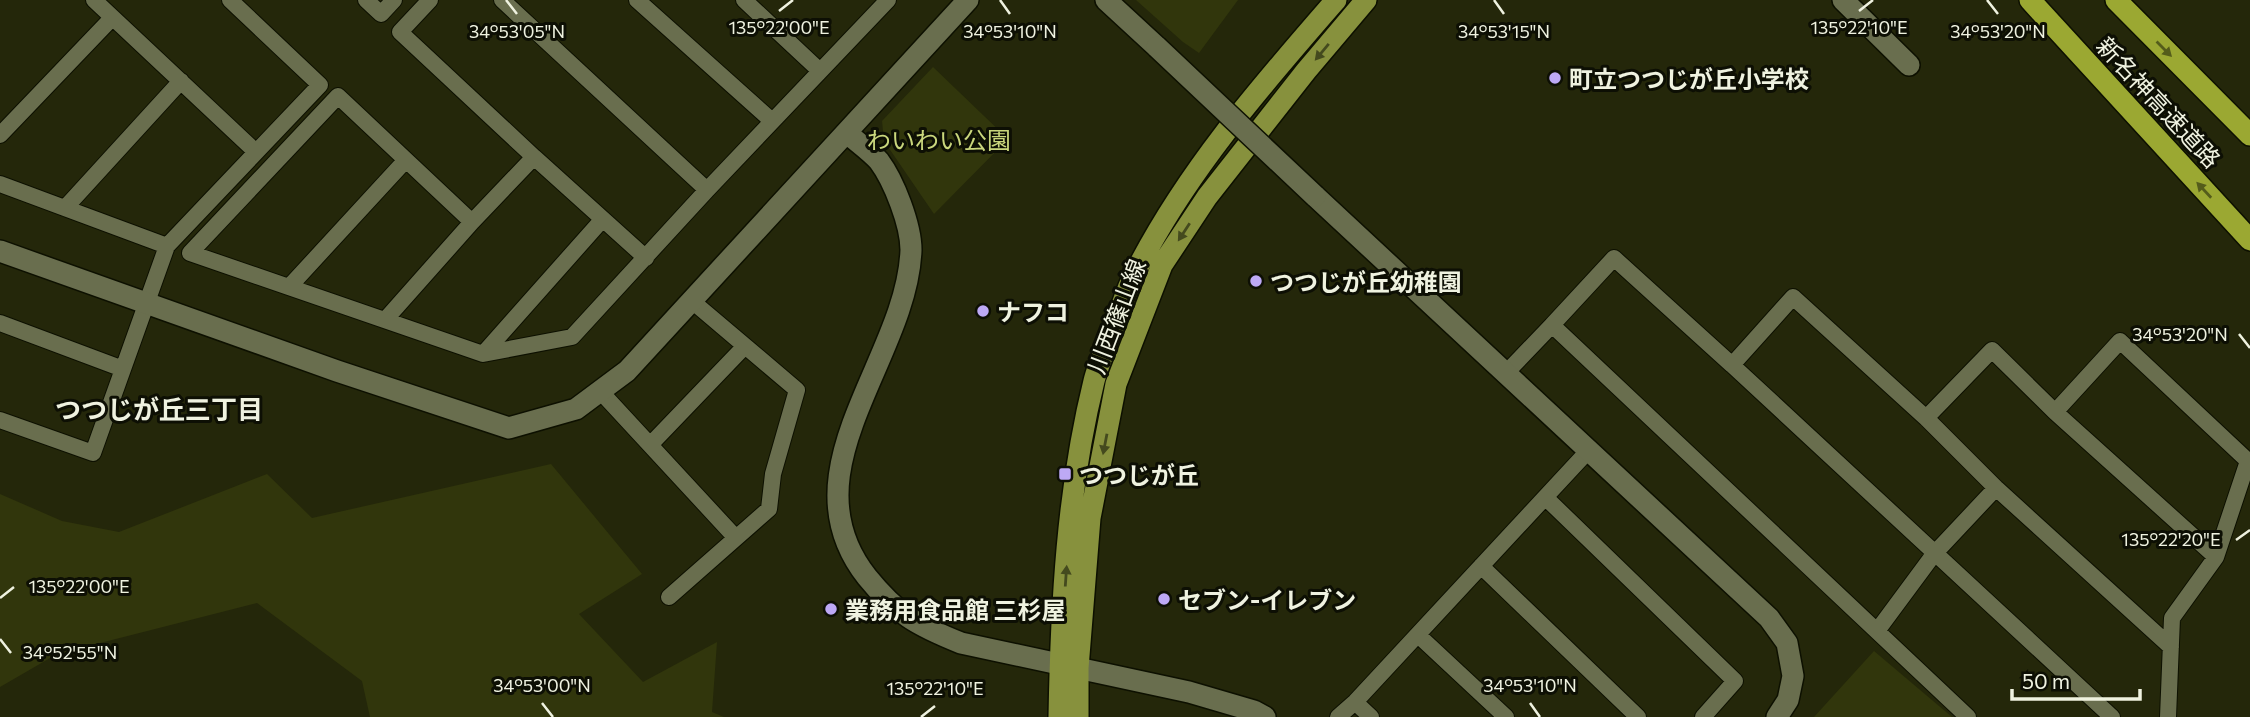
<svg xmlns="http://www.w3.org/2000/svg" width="2250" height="717" viewBox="0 0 2250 717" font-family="Commissioner,'Noto Sans JP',sans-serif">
  <rect width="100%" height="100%" fill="#24270a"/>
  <path fill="#31360c" d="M1136,0h102l-39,53 -16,-11z
    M933,67l75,72 -74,75 -50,-73 -2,-20z
    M551,464l91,110 -63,40 64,68 74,-40 -5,70 12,5h-354l-8,-36 -105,-78 -200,51 -57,33v-193l62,27 57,11 148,-58 45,44z
    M1874,651l78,66h-138z"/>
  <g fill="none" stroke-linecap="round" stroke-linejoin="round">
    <g stroke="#0d1000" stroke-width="18">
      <path id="street" d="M94,0l162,152
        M366,0l15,14 13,-14
        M430,0l-30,32 134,125 -62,65 -134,-126 -148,157 293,101 89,-17 135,-147 181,-190
        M502,0l205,190
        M637,0l135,121
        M744,0l76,71
        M0,135l112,-117
        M534,157l112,101
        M0,184l167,62 153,-161 -90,-85
        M65,208l116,-127
        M289,287l116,-126
        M385,320l87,-98
        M0,323l123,46
        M1552,325l62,-67 118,107 61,-68 133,121 66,-68 63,62 65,-71 128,120 -32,96 -44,61 -4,99
        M483,354l119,-134
        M1732,365l380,352
        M1506,373l46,-48 416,392
        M601,392l135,146
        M2055,412l161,145
        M1926,418l70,70 175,159
        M0,420l93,33 74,-207
        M650,445l95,-99
        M1546,498l189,183 -32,36
        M1481,566l157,151
        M669,597l100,-88 4,-35 24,-84 -105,-89
        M1877,631l57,-77 62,-66
        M1418,635l88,82
        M1355,702l16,15
        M1338,717l17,-15 234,-252"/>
    </g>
    <g stroke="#0d1000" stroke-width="24">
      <path id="secondary" d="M1106,0l51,47
        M1843,0l66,65
        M847,133c10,9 23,18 32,28 15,20 32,64 32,89 -4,110 -128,221 -44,327 30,37 49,48 94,66l228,49 65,19 11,6
        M1315,196l454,422 18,25 6,33 -5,24 -11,17
        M0,251l337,120 172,57 67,-19 51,-38 341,-371"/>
    </g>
    <g stroke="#0d1000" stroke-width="24">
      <path id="primary" d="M1059,717c2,-112 8,-227 35,-336 5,-20 15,-40 22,-60 6,-14 10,-30 17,-44 51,-103 128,-191 203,-277
        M1078,717v-49l12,-150 26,-134 46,-119 45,-68 99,-126 60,-71"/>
    </g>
    <g stroke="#0d1000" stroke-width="24">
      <path id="highway" d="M2030,0l220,240
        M2116,0l134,135"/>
    </g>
    <use href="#street" stroke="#696e4e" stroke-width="16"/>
    <use href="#secondary" stroke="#696e4e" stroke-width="21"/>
    <use href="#primary" stroke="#87913d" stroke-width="21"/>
    <use href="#highway" stroke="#9ba832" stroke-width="21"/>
    <g stroke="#0d1000" stroke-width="24" stroke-linecap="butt">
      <path id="secondary-bridge" d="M1157,47l158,149"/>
    </g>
    <use href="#secondary-bridge" stroke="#696e4e" stroke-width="21"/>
  </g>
  <defs><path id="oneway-solid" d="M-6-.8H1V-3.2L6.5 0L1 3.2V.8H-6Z" transform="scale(1.75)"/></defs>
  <g fill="#545c1b">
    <use href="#oneway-solid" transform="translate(2164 49) rotate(45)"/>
    <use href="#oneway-solid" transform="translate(2204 190) rotate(-133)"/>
  </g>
  <g fill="#444a1e">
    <use href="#oneway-solid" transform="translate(1322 52) rotate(130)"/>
    <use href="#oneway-solid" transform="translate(1184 232) rotate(123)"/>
    <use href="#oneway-solid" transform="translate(1105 444) rotate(101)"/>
    <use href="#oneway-solid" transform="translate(1066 576) rotate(-86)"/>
  </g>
  <path fill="none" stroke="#eff2e0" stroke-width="2.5" d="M506,0l11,14M1000,0l10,14M1494,0l10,14M1987,0l11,14M779,11l14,-11M1859,11l14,-11M2239,334l11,14M2236,540l14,-10M0,598l14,-11M0,639l11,14M542,703l11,14M1530,703l10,14M921,717l14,-11"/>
  <g fill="#bda9f5" stroke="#0d0f04" stroke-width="2.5">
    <circle cx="1555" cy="78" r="7"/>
    <circle cx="1256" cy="281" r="7"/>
    <circle cx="983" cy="311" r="7"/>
    <rect x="1058" y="467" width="14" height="14" rx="3.5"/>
    <circle cx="1164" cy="599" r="7"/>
    <circle cx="831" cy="609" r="7"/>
  </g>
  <g text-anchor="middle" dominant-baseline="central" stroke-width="6" stroke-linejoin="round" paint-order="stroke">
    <g font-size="24" font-weight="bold" fill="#eff2e0" stroke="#0d0f04" text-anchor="start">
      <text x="1569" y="78">町立つつじが丘小学校</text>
      <text x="1270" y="281">つつじが丘幼稚園</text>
      <text x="997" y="311">ナフコ</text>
      <text x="1079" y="474">つつじが丘</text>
      <text x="1178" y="599">セブン-イレブン</text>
      <text x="845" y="609">業務用食品館 三杉屋</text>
    </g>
    <g font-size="24" fill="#eff2e0" stroke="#0d0f04">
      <text transform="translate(2159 102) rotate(47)">新名神高速道路</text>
      <text transform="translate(1116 316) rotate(-69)">川西篠山線</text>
    </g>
    <g font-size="24" fill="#cad77c" stroke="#0d0f04">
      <text x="939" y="139">わいわい公園</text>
    </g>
    <g font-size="26" font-weight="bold" fill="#eff2e0" stroke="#0d0f04">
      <text x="159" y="408">つつじが丘三丁目</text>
    </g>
  </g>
  <g font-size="18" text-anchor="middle" fill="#eff2e0" stroke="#0d0f04" stroke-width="6" stroke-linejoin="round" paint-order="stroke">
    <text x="779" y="34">135°22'00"E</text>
    <text x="1859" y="34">135°22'10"E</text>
    <text x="517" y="38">34°53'05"N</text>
    <text x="1010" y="38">34°53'10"N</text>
    <text x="1504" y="38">34°53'15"N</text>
    <text x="1998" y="38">34°53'20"N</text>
    <text x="2180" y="341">34°53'20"N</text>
    <text x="2171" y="546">135°22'20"E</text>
    <text x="79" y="593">135°22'00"E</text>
    <text x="70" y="659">34°52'55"N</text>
    <text x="542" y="692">34°53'00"N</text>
    <text x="1530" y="692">34°53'10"N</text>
    <text x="935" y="695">135°22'10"E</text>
  </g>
  <path d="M2012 689v10h128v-10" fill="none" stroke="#eff2e0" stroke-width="3.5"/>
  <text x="2022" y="689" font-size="21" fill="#eff2e0" stroke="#0d0f04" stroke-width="5" paint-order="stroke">50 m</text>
</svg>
